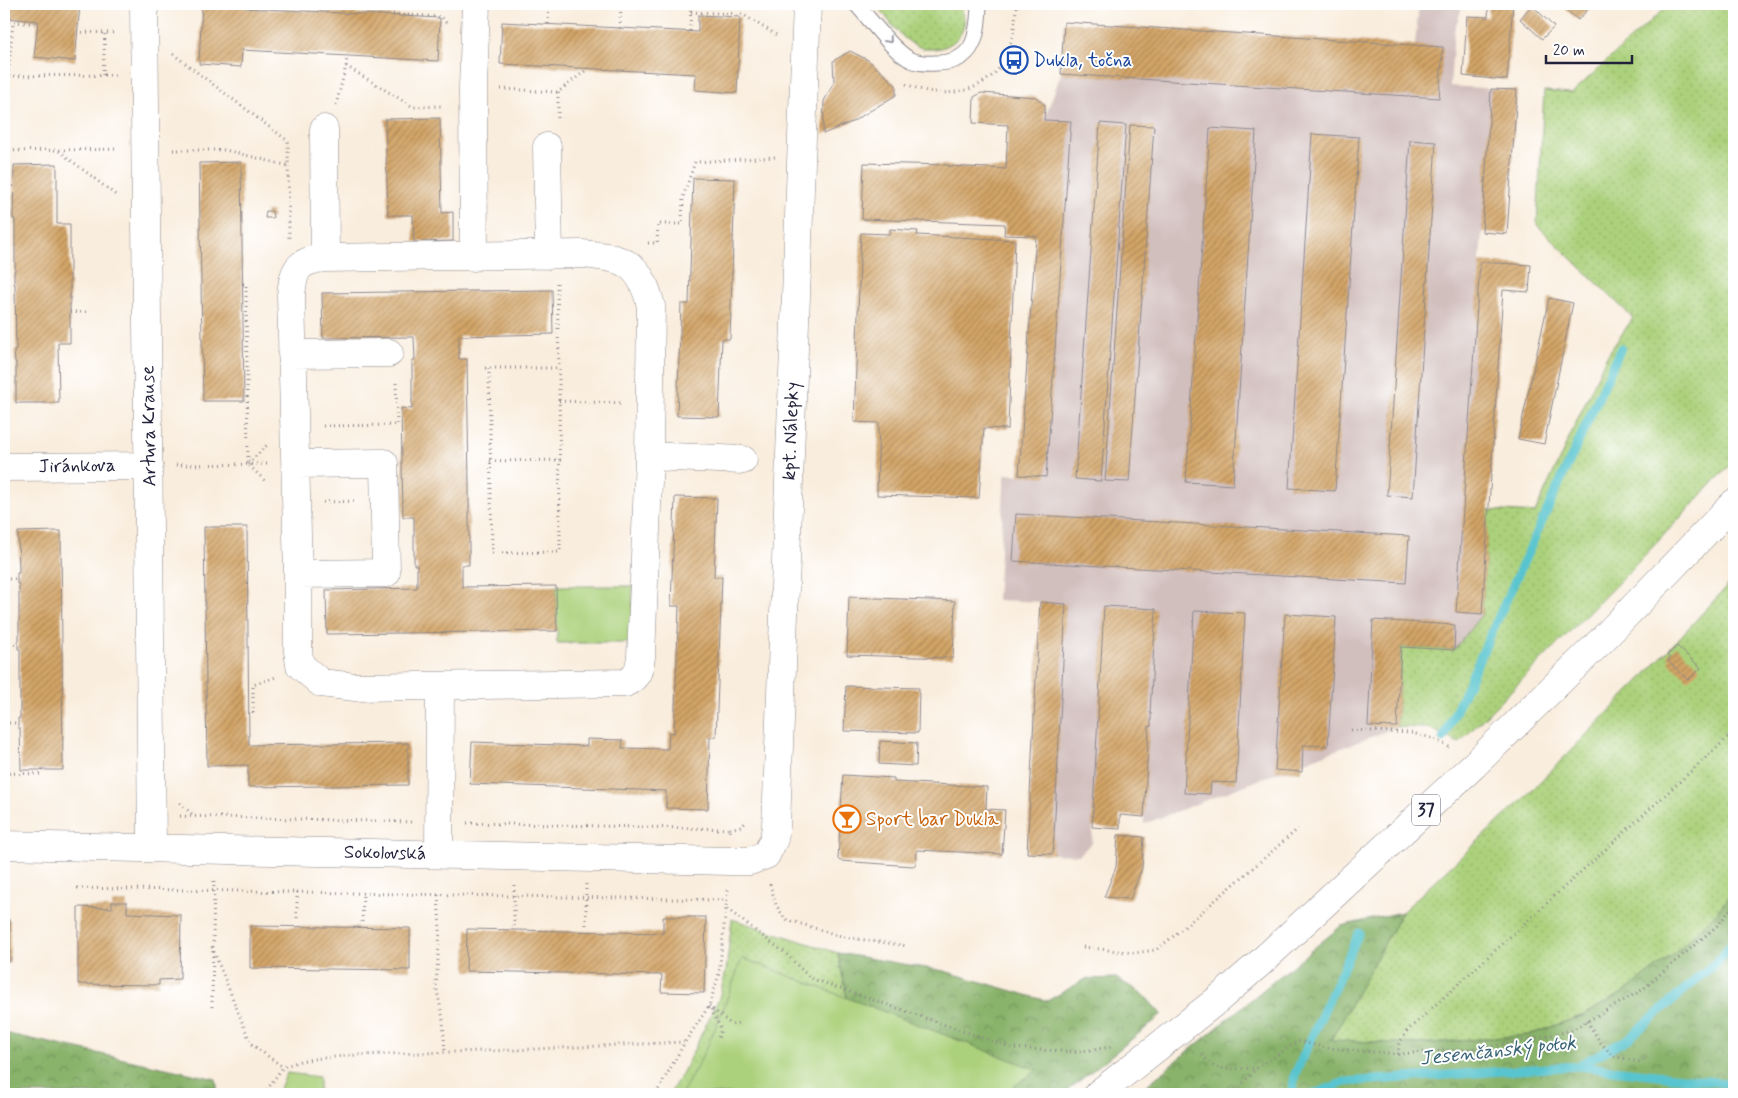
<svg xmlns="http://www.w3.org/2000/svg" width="1738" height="1098" viewBox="0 0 1738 1098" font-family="Mynerve,sans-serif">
  <defs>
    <pattern id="grass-dots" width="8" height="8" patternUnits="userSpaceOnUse" patternTransform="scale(1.25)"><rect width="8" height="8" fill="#acd17b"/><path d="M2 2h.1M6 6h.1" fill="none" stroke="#94b36b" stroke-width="1.8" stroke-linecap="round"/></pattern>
    <pattern id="forest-crowns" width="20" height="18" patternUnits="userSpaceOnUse" patternTransform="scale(1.25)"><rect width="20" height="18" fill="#89b36b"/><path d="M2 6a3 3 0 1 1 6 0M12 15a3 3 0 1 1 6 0" fill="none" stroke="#709159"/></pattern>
    <pattern id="building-hatch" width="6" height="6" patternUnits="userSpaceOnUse" patternTransform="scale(1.25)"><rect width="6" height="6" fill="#d3a567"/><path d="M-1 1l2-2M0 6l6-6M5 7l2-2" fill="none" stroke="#ab8656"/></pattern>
  </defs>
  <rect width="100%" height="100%" fill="#fff"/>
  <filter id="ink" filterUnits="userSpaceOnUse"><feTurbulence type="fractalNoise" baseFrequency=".02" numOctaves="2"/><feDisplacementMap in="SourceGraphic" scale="10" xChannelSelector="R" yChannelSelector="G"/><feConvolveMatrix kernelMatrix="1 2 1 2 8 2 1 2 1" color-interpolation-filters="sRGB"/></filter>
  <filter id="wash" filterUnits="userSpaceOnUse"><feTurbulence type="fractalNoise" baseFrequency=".0096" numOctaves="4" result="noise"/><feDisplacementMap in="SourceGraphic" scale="20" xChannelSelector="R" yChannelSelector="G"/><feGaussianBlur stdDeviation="1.12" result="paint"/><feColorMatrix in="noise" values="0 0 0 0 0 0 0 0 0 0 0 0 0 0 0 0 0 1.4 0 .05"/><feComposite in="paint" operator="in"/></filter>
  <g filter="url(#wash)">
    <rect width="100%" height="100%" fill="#f9eddd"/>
    <path fill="#d1bfbd" d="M1419,4h48l-5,3 -8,24 -4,55 67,4 -10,144 -25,-2 -4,56 25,2 -21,324 -28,36 -53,-3 -4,80 -95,36v9l-20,-1 -138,53v-7l-24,-2v14l-27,-2 -1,16 -13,12 -52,-2 13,-251 -43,-2 8,-126 14,1 25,-355 17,-46 3,-52 351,23z"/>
    <path fill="url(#grass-dots)" stroke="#677a5b" d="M877,4h82c18,29 -14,54 -42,42 -17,-7 -30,-28 -40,-42z
      M1669,4h65v457l-108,114 -167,168 -30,-15 -32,-1 4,-80 53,3 28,-36 6,-104 47,3 71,-156 27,-39 -96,-93 7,-134 28,2z
      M1734,579v313l-20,23 -40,39 -48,37 -42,24 -55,20 -109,9 -90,-4 72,-128 123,-115 118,-120z
      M732,919l106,34 9,45 156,96h-334l13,-20 37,-76 7,-27z"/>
    <path fill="url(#forest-crowns)" stroke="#566a53" d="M1734,892v202h-598l205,-168 61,-14 -71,128 89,4 109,-9 55,-20 42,-24 48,-37 40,-39z
      M838,953l106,18 103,30 39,-22 30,-1 27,16 19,21 -99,79h-60l33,-24 -189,-72z
      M4,1033l212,46 2,15h-214z"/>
    <path fill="#acd17b" stroke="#677a5b" d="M556,586h77l-1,57h-75z
      M742,958l295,112 -34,24h-322c27,-42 44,-88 61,-136z
      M287,1073l32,4v17h-42z"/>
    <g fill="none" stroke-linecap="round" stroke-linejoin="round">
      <path stroke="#58c4cf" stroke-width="9" d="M1443,739l178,-391
        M1578,1066l156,18
        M1292,1094l3,-20 64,-141
        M1314,1094l31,-12 232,-16 51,-27 93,-81 13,-17"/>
    </g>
    <g id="blocks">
      <path fill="url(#building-hatch)" d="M4,4h76l-5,57 -41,-4 4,-36 -34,-3z
        M202,4h43v4l195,10 -2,43 -196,-11 -1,17 -42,-3z
        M1489,4h24l-6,76 -44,-4 4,-60 21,1z
        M1559,4h34l-15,16z
        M1532,5l22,22 -12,12 -22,-20z
        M698,15l42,2 -3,76 -42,-3 1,-16 -196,-10 2,-42 196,10z
        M1064,22l379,25 -4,51 -378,-24z
        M850,51l18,9 28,25v10l-44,27 -29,12 1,-33 10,-19 -1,-21z
        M1491,89l26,1 -10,144 -25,-2z
        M981,93l55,4 9,8 -1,15 27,1 -25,356 -27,-2 17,-239 -32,-1 1,-11 -143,-5 2,-56 85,2 -1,1 58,3 2,-44 -35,-2 1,-26z
        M440,118l2,95 11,-1v29l-39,1 -1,-27h-25l-3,-96z
        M1100,123l26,2 -25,356 -26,-2z
        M1130,125l24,1 -25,356 -24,-1z
        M1210,128l46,3 -23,354 -47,-3z
        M1312,134l47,3 -24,354 -46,-3z
        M1410,140l26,2 -23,355 -26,-2z
        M241,162l3,239h-41l-4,-238z
        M57,164v60h13v119h-12l1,60h-43v-41h-1l-1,-12h2l-1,-66h-1v-13h1v-52h-2l1,-54z
        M693,178l42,1 -5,160h-8l-3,78 -42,-1 4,-112h8z
        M266,211h6l1,7h-8z
        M890,229l28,2 -1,4 98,5 -7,189 -24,-1 -5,70 -102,-3 2,-72 -25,-1 7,-189 29,1z
        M1480,262l51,3 -2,27 -26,-2 -21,324 -26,-2z
        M552,290l1,44 -94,2v23h8l2,126v80h-7v22l94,-1 1,45 -230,3 -1,-44 91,-2v-23h-3v-48h-11l-2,-109 11,1v-49h3l-1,-23 -91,1 -1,-45z
        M1549,298l24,5 -29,141 -26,-5z
        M675,497l42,1 -3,79h8l-6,160h-6l-2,72 -42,-1v-17l-196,-7 2,-42 115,4v-7l36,1 -1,8 46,1 1,-17 5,1 5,-127h-8z
        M1016,514l393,22 -3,47 -393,-22z
        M204,527h43l2,218 159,-2v42l-160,2v-22l-41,1z
        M61,531l2,239h-42l-1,-42h-2v-10h2v-69h-2v-9h1v-56h-2v-11h2l-1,-41z
        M849,597l106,4 -2,57 -106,-3z
        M1040,602l26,2 -13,250 -26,-1z
        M1104,606l52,3 -6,104h1v13h-2l-5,91 -24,-2v14l-28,-2z
        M1194,611l51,2 -9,170 -25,-1 -1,12 -26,-1z
        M1285,614l51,3 -8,129 -25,-1 -1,27 -27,-2z
        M1373,620l82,5 -1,25 -53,-3 -4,80 -29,-1z
        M1677,646l24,22 -13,12 -20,-19 2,-3 -3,-3z
        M846,686l73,2 -1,45 -74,-2z
        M880,741l37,2 -1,23 -37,-2z
        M843,775l51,3v4l93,5 -1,22 19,1 -3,44 -85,-4 -1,14 -3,2 -73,-5 -2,-2z
        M1118,835l26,2 -2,31 -12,31 -26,-2 12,-30z
        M112,902h15v11l54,2 -1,64 -21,1v5l-81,-1v-77l34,1z
        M663,917h43l-2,76 -43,-1 1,-17 -196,-4 1,-42 196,4z
        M4,920h6v42h-6z
        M250,926l160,2v42l-160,-2z"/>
    </g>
  </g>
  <g filter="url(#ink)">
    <use href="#blocks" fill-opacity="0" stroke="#8e888c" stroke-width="1"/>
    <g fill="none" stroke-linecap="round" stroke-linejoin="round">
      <g stroke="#8e888c" stroke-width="17">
        <path id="lane" d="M856,4c14,15 34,43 50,53 8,6 21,7 30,6 39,0 42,-28 43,-59"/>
      </g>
      <g stroke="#8e888c" stroke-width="29">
        <path id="street" d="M144,4l8,844
          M324,129l1,129
          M547,147l2,108
          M582,254c43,4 58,8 69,52l-2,150 -8,201c-2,13 -3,20 -16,26l-270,4 -34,-4 -21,-18 -2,-14v-77l-7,-279c3,-26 6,-34 34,-37z
          M474,257l-1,-169 3,-84
          M292,354l97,-1
          M649,456l94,4
          M296,464l88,-1 2,110 -88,1
          M4,467l145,-1
          M4,845l726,16h20l16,-6 8,-16 2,-13 31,-822
          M439,854l1,-168"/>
      </g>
      <g stroke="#8e888c" stroke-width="29">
        <path id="primary" d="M1098,1094l118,-93 45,-39 213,-197 128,-125 132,-137"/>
      </g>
      <path stroke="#8e888c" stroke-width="3" stroke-dasharray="1 4" stroke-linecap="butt" d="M250,9l1,-5
        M320,12v-8
        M691,12l51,2 36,22
        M393,14l49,3 4,6
        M393,16v-12
        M4,21l33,3
        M548,24l1,-20
        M620,28l1,-24
        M690,31l1,-27
        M77,32l40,1
        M173,54l115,87 1,99
        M346,66l67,41 31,-1
        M103,75l2,-42
        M4,76l114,-1
        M8,76l5,-54
        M906,84c35,16 78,11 99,-24 7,-13 11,-41 11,-56
        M501,89l57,3 27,-21
        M558,92v30
        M336,105l10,-39 1,-8
        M173,150h52l64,16
        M4,151l114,-2
        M59,151l58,45
        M648,243h9l1,-19h24l1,-27 12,-35 80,-5
        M557,283l2,85
        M243,284h3l2,180 19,19
        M70,312h17
        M485,368h74l1,184 -72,1
        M489,368l3,185
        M559,401l62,2
        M323,426l74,-1 -1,-45
        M490,461l71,-1
        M248,464l19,-19
        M176,465l91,-1
        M323,502l34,-1
        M4,579h13
        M4,645l14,-1
        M249,714h4v-29l23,-8
        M4,723h14
        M1351,730l61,3 20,5 19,10
        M4,773l37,1 1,-4
        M180,803l14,13
        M180,816l231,6
        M467,823l263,6v4
        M730,829l12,-3 5,-5
        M586,884v42
        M770,884l6,21 9,14 59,18 64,9
        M77,888l650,12
        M297,892v29
        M438,895l2,35 -4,56 7,33 2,33
        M727,909l57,43 26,26 202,70 64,4 35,-5
        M362,922l1,-29
        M514,926v-42
        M212,947l39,97 32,23
        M1083,947l51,6 22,-3 19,-15 123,-106
        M709,1006l23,19 6,-2
        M212,1007l2,-129
        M711,1009l10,20 -3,9
        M1587,1021l13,21 13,14 26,6 6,-3
        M1398,1054l86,-6 86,-17 72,-41 77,-66 15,-19
        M1202,1055l12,12 13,2 30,-1
        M264,1094l19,-27 17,-6 21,-3 37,-3 156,-5 170,-8
        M656,1094l29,-52 24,-36 10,-32 9,-85
        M1233,1094l24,-26 41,-27 29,7 71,6 1,-10 8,-13 327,-299"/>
      <use href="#lane" stroke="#fff" stroke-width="15"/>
      <use href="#street" stroke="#fff" stroke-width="28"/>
      <use href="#primary" stroke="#fff" stroke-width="28"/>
    </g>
    <defs><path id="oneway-chevron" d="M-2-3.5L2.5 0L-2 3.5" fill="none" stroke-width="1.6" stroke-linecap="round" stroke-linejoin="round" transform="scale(1.25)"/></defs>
    <use stroke="#9c9ca7" href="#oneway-chevron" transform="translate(889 40) rotate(48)"/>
  </g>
  <defs>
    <g id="bus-ring" transform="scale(1.4375)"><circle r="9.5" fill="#fff" stroke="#1a4fb4" stroke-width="1.5"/><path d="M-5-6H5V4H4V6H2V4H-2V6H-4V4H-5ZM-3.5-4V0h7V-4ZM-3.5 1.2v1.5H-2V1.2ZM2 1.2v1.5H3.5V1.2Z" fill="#1a4fb4"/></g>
    <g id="bar-ring" transform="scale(1.4375)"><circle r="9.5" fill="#fff" stroke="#e8710a" stroke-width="1.5"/><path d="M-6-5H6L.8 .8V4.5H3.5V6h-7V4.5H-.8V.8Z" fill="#e8710a"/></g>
  </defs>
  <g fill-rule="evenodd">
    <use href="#bus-ring" x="1014" y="60"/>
    <use href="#bar-ring" x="847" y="819"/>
  </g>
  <g text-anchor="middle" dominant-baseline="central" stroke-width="4" stroke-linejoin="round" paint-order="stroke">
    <rect fill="#fff" stroke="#646476" stroke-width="1" x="1412" y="794.5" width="28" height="31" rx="4"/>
    <g font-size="18" font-weight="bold" fill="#22223b">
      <text x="1426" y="810">37</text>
    </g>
    <g font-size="19" fill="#164399" stroke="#fff" text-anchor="start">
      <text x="1033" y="60">Dukla, točna</text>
    </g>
    <g font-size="19" fill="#22223b" stroke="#fff">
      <text transform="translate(149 426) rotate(-91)">Artura Krause</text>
      <text transform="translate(791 431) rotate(-88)">kpt. Nálepky</text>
      <text transform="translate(77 466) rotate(-1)">Jiránkova</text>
      <text transform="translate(385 853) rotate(1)">Sokolovská</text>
    </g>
    <g font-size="19" fill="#c56008" stroke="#fff" text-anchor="start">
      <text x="866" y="819">Sport bar Dukla</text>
    </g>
    <g font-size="20" font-style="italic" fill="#386376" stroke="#fff">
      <text transform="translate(1498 1051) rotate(-6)">Jesenčanský potok</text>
    </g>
  </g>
  <rect width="1738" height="1098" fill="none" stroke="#fff" stroke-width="20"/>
  <path d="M1546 55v8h86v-8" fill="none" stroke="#22223b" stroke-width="2.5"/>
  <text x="1553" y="55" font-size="15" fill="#22223b" stroke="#ffffff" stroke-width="4" paint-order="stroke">20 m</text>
</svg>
